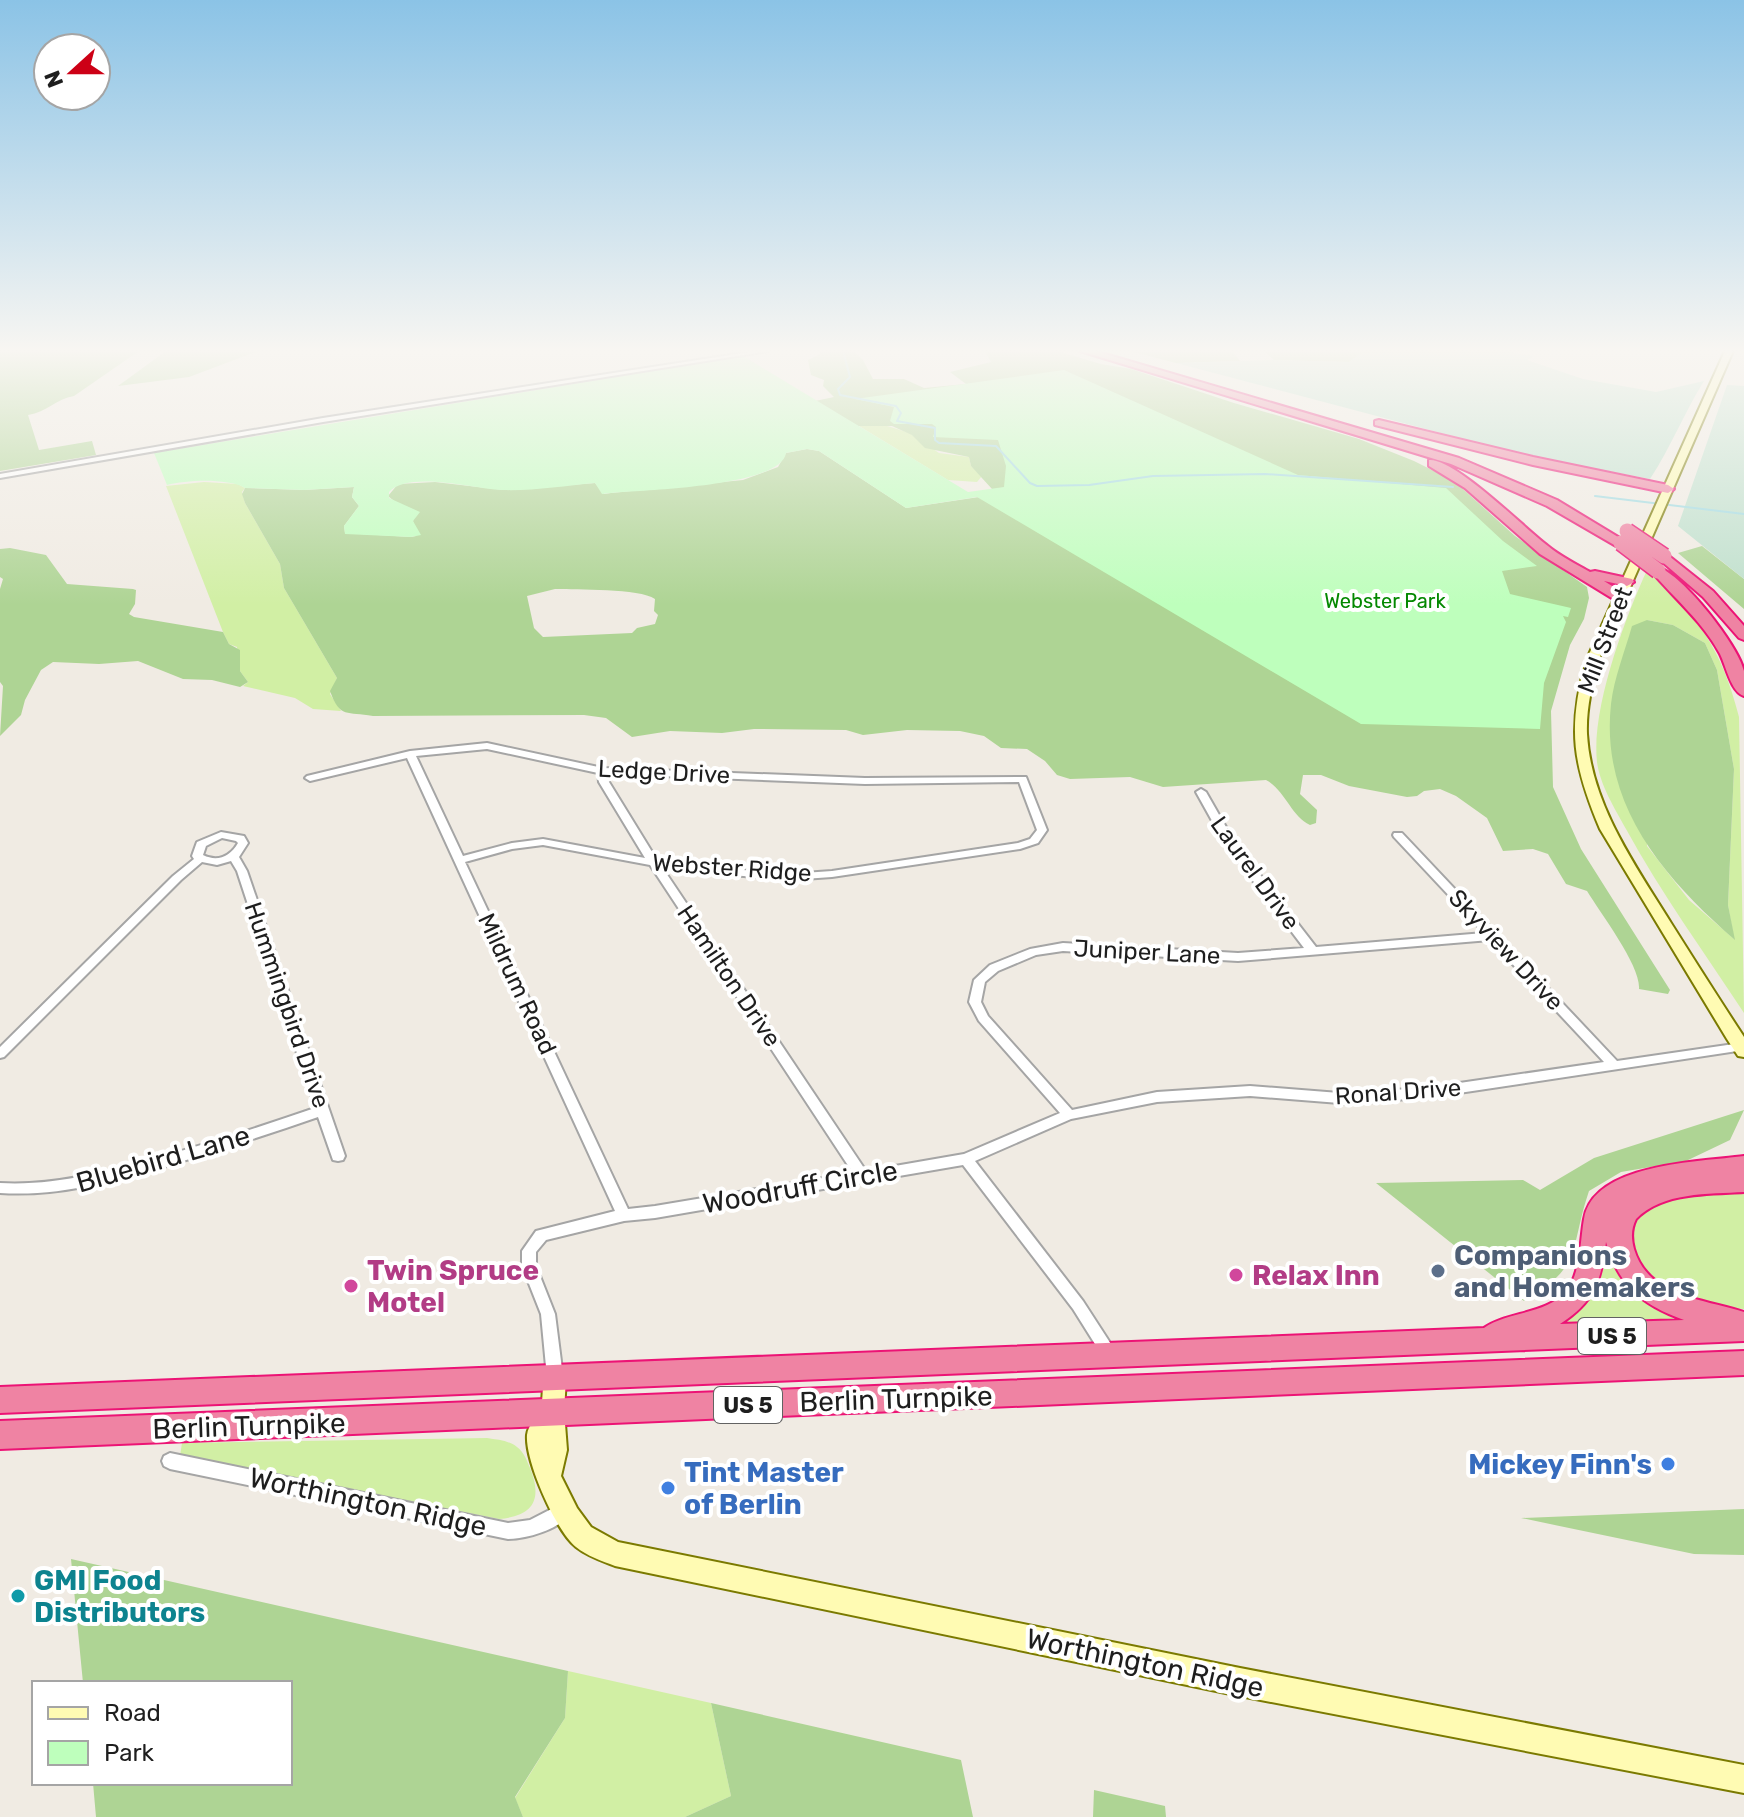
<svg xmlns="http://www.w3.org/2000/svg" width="1744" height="1817" viewBox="0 0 1744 1817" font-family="Rubik,sans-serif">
  <rect width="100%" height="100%" fill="#f0ebe3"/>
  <path fill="#d1efa4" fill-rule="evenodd" d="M884,425l26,8 29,20 30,4 2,9 11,10 -5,6 -29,-2 -89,-54z
    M204,482l34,2 7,4 -3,4 3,11 35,61 4,24 53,90 -7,16 11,17 -28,-2 -18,-11 -52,-12 5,-4 -8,-11 -3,-24 -8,-3 -6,-12 -57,-146z
    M1647,570c51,45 75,80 92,147l5,296c-40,-61 -83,-120 -118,-184 -11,-20 -26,-44 -29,-67 -6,-53 28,-144 50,-192zM1647,620l26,5 32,18 12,27 17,99 -6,136 6,34 -45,-39 -42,-54z
    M1744,1191v118c-12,-1 -26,2 -37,-2 -14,-5 -34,-11 -46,-20 -19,-16 -44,-53 -20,-75 22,-19 75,-19 103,-21z
    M1602,1247l10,3 46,56 17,14 -118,4c34,-21 42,-38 45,-77z
    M487,1438c11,2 21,2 30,9 7,5 10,14 13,21 13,32 3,48 -31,51l-319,-63 2,-13z
    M568,1671l143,32 20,93 -46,21h-162l-8,-19 50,-80z"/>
  <path fill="#aed494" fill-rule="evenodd" d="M0,351h139l-65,45c-18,3 -27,16 -46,19l11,35 53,-9 4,14 -96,16z
    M166,351h92l-69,26 -71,9z
    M819,351h35l9,9 10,19h31l20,9 42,-4 -16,-12 41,-10 -5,-9 4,-2h67l44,13 30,5 103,34 125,36 55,22 40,20 61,55 72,51 2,11 -5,21 -14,26 -19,66 2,76 28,62 89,141 -2,4 -29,-5c2,-23 -38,-75 -52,-98l-21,-7 -18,-30 -15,-5 -30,2 -16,-33 -31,-22 -16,-7 -16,2 -7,5 -10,1 -58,-11 -28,-11h-18l-3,19 17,16 -1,13 -6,2c-19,-9 -25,-35 -44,-45l-103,7 -33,-10 -60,2 -13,-4 -12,-14 -18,-12 -26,-1 -17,-12 -24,-5 -53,-1 -44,5 -17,-5 -92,-1 -32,4 -52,-2 -38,6 -26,-19 -22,-3 -211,1c-26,-5 -33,3 -43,-25l7,-13 -53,-90 -4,-24 -35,-61 -3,-9 3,-6 59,2 50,-3 -2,10 7,9 -15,20 1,7 66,4 5,-1 -3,-15 3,-10 -17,-6 -11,-9 10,-12 37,-2 69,8 91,-7 9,11 7,-1 132,-13 35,-13 8,-14 21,-4 12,2 87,57 73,-11 13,-8 -21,-23 -2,-9 -44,-9 -13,-13 -20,-9h-34l-43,-25 19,-4 -11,-11 1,-6 -13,-5 -3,-15 12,-6zM555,589c22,1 84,-1 100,10l-1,12 4,4 -3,9 -18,4 -5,5 -89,4 -9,-9 -7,-32z
    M1130,351h96l8,2 6,8 -64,2z
    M1264,351h96l2,2 -13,9 -75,-2z
    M1702,546l42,33v30l-66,-56z
    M10,548l36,7 21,29 66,5 3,1 -1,14 -6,10 5,3 89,15 6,12 11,6v21l8,11 -8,5 -28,-7 -29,-1 -45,-18 -39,3 -46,-2 -12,8 -16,30 -4,15 -21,21 3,-50 -3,-4v-93l3,-10 -3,-2v-28z
    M1647,620l26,5 32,18 12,27 17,99 -6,136 7,35c-71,-62 -135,-135 -124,-236 3,-26 14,-53 21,-78z
    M1744,1110l-14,30 -44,21 -65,11 -32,19c-20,59 -5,75 -65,110l-148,-118 147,-3 17,10 54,-32z
    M1744,1509v46l-50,-1 -173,-36z
    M71,1559l497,112 -3,47 -50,79 8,20h-427l-3,-34h197v-100h-207z
    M711,1703l250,57 12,57h-288l46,-21z
    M1094,1790l71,16 1,11h-73z"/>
  <path fill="#bfe0cd" d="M1360,351h143l31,5 -7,4 56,19 73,13 48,-11c-20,32 -33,66 -54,98l-122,-23 -352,-93 98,-3 75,2 12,-9z
    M1727,385l17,1v193l-66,-53z"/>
  <path fill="#beffbc" d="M743,356l225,136 36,-5 2,-21 -8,-26 -65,-3 3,-10 -4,-3h-38l-4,-3 4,-14 -39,-8 209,-29 234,105 148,13 57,53 34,25 -35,5 8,23 61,14 -3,9 -5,-1 3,6 -22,61 -4,46 -179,-5 -384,-227 -71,11 -87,-57 -12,-2 -21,4c-5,34 -142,37 -175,40l-9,1 -7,-11c-31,3 -62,8 -93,7 -28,-1 -93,-20 -113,2v6l31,14 -7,9 8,14 -10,2 -66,-3 -1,-8 15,-20 -7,-9 2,-10 -50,3 -59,-2c-18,-10 -58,-8 -78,-3l-13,-32z"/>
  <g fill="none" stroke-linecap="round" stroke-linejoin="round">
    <path stroke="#9fdae2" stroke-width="2" d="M843,351l7,26 -12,12 2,6 56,11 5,7 -4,8 38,7v12l4,3 57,3 34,37 7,3 52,-1 64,-9 112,-2 188,13
      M1595,496l149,18"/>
    <g stroke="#a5a5a5" stroke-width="4">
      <path id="street" d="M756,351h12l-445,71 -323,56v-4l323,-56z
        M487,743l116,25 262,10 161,-1 21,53 -9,13 -18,6 -188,28 -43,3 -105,-9 -22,-4 204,304 98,-17 96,-41 -81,-92 -10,-19 5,-22 16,-15 40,-16 33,-6 175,10 66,-5 -79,-104 -29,-52 5,-3 5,3 28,49 82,106 168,-14 -90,-96 -1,-2 1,-2h8l215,228 124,-18 3,1v6l-305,46 -87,8 -102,-8 -93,6 -86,17 -96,42 108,140 35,54 -3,5 -5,2 -5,-2 -32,-51 -110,-144 -308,53 -31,3 -78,19 -10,12v14l19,48 8,63 -2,5 -6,2 -6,-2 -2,-5 -6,-63 -19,-48v-15l14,-20 79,-20 -208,-453 -97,23 -5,-3 2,-2 103,-25zM487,749l111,24 1,9 46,76 -102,-19 -31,4 -49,13 -47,-100zM608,774l257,10 154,-2 18,48 -7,9 -12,4 -186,28 -43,3 -105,-9 -27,-5 -48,-78zM543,845l107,20 203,308 -198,33 -27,3 -163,-347 47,-13zM1490,940l114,122 -165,24 -87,8 -102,-8 -93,6 -85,18 -84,-94 -7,-14 4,-20 13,-11 38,-16 27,-4 175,10z
        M221,832l23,4 4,7 -9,14 8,14 98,285 -2,4 -5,1 -5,-1 -15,-43c-49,17 -98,33 -148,48 -55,16 -112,32 -170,28v-10c54,3 105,-11 157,-25 53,-15 106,-32 158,-50l-78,-237 -6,-10 -14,4 -15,-3 -21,18 -177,177 -4,1v-11l173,-171 21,-17 -2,-3 5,-14zM222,838l14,3 2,2c-8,14 -21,19 -35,12l3,-9z
        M170,1453l338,70 22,-3 33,-17 6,2 2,6c-8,18 -45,28 -63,28l-338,-70 -6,-3 -2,-5 2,-5z"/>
    </g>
    <g stroke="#7b7a00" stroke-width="4">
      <path id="secondary" d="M1725,351h8l-135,310c-6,24 -12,48 -11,73 4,70 48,131 84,189 24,38 48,76 73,114v20l-6,-1 -11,-17 -127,-210c-27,-64 -33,-100 -14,-168z
        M555,1368l8,3 3,7 -2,33 3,39 -6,26 16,32 14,19 27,15 622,126 504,97v28l-504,-97 -625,-130c-13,-5 -28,-10 -39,-19 -20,-16 -51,-86 -49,-112 1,-11 11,-18 14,-28 3,-12 0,-24 6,-36z"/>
    </g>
    <g stroke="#ec1375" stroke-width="4">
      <path id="highway" d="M1080,351h15l364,107 98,42 71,43 -12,3 -69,-40 -96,-42z
        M1379,420l154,37 135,28 6,4 -6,4 -135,-28 -158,-40v-4z
        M1429,460c26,-2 95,68 119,86 12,10 28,18 42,26l5,-1 37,8 2,3 -7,4 -23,-5 21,13v6h-10l-75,-46 -75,-66 -36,-22z
        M1664,552l49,39 31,35v14l-5,-2 -36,-41 -44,-38v-6z
        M1658,567c25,8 80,78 86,104 0,7 0,17 0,25 -13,-4 -18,-30 -24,-42 -18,-33 -45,-55 -69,-83z
        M1744,1156v36c-35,2 -82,0 -108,27 -5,10 -5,19 -2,30 14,48 70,50 110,63v29l-1744,72v-26l1484,-59c24,-17 63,-13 83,-38 14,-18 13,-49 17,-71 9,-56 116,-57 160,-63zM1606,1242c12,43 36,63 78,78l-124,4c34,-22 41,-42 46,-82z
        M1744,1351v24l-1744,74v-28z"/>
    </g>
    <use href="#street" fill="#fff" fill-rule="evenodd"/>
    <use href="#secondary" fill="#fffbb3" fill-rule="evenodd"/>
    <use href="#highway" fill="#ef83a3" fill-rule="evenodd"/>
    <g stroke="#ec1375" stroke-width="18" stroke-linecap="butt">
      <path id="highway-bridge" d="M1627,531l37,25
        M1621,543l37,28"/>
    </g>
    <use href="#highway-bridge" stroke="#ef83a3" stroke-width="15"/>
  </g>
  <linearGradient id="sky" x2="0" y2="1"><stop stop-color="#8bc3e6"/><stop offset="0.58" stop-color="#f8f6f2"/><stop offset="1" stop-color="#f8f6f2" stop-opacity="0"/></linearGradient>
  <rect width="1744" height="605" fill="url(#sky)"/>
  <circle fill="#5c6f8a" stroke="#fff" stroke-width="3" cx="1438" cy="1271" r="8"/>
  <g fill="#d1479c" stroke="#fff" stroke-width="3">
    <circle cx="1236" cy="1275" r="8"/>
    <circle cx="351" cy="1286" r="8"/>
  </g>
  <g fill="#3f7fe0" stroke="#fff" stroke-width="3">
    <circle cx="1668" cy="1464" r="8"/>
    <circle cx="668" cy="1488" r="8"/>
  </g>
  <circle fill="#0f9aa8" stroke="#fff" stroke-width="3" cx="18" cy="1596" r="8"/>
  <g text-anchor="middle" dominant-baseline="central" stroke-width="8" stroke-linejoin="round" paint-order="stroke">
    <g font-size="20" fill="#048801" stroke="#fff">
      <text x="1385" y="601">Webster Park</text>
    </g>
    <g fill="#fff" stroke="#626262" stroke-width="2">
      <rect x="1578" y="1318" width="68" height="36" rx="6"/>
      <rect x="714" y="1387" width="68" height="36" rx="6"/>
    </g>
    <g font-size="22" font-weight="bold" fill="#1e1e1e">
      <text x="1612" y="1336">US 5</text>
      <text x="748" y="1405">US 5</text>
    </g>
    <g font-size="24" fill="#1e1e1e" stroke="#fff">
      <text transform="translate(1605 640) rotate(-69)">Mill Street</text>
      <text transform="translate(664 772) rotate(3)">Ledge Drive</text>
      <text transform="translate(732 868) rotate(4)">Webster Ridge</text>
      <text transform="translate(1255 873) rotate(54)">Laurel Drive</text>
      <text transform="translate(1506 950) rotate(47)">Skyview Drive</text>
      <text transform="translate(1147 952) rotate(3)">Juniper Lane</text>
      <text transform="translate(729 976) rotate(56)">Hamilton Drive</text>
      <text transform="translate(517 984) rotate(65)">Mildrum Road</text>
      <text transform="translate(287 1005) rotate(71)">Hummingbird Drive</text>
      <text transform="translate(1398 1092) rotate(-4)">Ronal Drive</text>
    </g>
    <g font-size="28" fill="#1e1e1e" stroke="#fff">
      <text transform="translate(163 1159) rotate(-16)">Bluebird Lane</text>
      <text transform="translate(800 1187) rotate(-10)">Woodruff Circle</text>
      <text transform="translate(896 1399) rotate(-2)">Berlin Turnpike</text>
      <text transform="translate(249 1426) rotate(-2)">Berlin Turnpike</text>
      <text transform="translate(368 1502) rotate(12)">Worthington Ridge</text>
      <text transform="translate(1145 1663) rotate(12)">Worthington Ridge</text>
    </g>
    <g font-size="28" font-weight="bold" fill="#4e5e75" stroke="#fff" text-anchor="start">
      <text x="1454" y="1255">Companions<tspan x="1454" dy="32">and Homemakers</tspan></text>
    </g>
    <g font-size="28" font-weight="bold" fill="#b23c85" stroke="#fff" text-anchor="start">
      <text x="367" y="1270">Twin Spruce<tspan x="367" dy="32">Motel</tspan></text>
      <text x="1252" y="1275">Relax Inn</text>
    </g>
    <g font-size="28" font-weight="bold" fill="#366cbe" stroke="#fff" text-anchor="end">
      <text x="1652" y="1464">Mickey Finn's</text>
      <text x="684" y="1472" text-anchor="start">Tint Master<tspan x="684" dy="32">of Berlin</tspan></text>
    </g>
    <g font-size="28" font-weight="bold" fill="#0d838f" stroke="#fff" text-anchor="start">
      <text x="34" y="1580">GMI Food<tspan x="34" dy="32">Distributors</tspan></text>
    </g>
  </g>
  <rect x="32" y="1681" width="260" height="104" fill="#ffffff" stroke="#a5a5a5" stroke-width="2"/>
  <rect x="48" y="1707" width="40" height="12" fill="#fffbb3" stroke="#a5a5a5" stroke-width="2"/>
  <text x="104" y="1721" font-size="24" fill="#1e1e1e">Road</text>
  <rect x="48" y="1741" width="40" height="24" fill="#beffbc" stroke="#a5a5a5" stroke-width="2"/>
  <text x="104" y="1761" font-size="24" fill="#1e1e1e">Park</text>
  <g transform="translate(72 72) rotate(249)"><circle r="38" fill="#ffffff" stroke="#a5a5a5" stroke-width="2"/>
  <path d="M0-6L14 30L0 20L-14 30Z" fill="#cd0016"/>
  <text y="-12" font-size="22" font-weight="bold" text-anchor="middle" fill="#1e1e1e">N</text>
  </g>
</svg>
